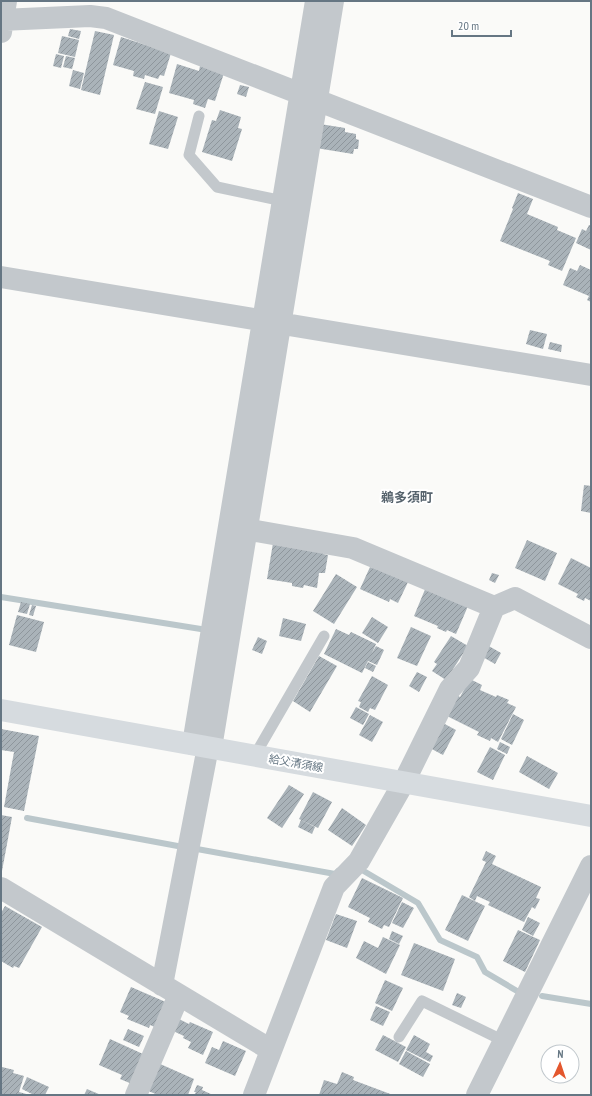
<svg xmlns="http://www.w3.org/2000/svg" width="592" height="1096" viewBox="0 0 592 1096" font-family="'PT Sans Narrow','Noto Sans JP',sans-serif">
  <defs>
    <pattern id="building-hatch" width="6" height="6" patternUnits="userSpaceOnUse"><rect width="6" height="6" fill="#aab3b9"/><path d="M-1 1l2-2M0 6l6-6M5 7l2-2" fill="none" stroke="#8e969c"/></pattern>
  </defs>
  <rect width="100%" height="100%" fill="#fafaf8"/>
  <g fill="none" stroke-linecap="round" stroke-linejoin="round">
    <path stroke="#bbc7cb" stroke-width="6" d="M1,597l206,33
      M27,818l156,29
      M197,849l138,25 3,-3
      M362,870l56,33 22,37 37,17 8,15 32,19
      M542,996l49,8"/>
  </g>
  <path fill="url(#building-hatch)" d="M70,29l11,2 -2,8 -11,-3z
    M95,31l19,4 -14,60 -19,-5z
    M62,36l17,4 -4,17 -17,-4z
    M121,37l50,16 -7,23 -4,-1 -2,4 -13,-4 -1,4 -11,-3 1,-5 -21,-6z
    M56,54l8,2 -3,12 -8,-2z
    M66,56l9,2 -3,11 -9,-2z
    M177,64l22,7 1,-5 24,7 -9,28 -7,-2 -3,9 -12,-4 1,-4 -25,-7z
    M73,70l11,3 -4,16 -11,-3z
    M145,82l18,5 -8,27 -19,-5z
    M240,85l9,2 -3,10 -9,-3z
    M220,110l21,7 -3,11 4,1 -10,32 -30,-9 10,-32 4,1z
    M159,111l19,6 -10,32 -19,-5z
    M320,124l25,4v4l11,2v5l3,1 -1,9h-4l-1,5 -37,-6z
    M518,193l15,6 -6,15 31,13 -1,3 19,8 -14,33 -14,-6 2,-4 -50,-20 13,-32 -1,-1z
    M589,225h2v25l-15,-7 6,-14 4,2z
    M580,265l11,5v32l-4,-2 2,-4 -26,-11 7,-17 7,3z
    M530,330l17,4 -4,15 -17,-5z
    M550,342l12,3 -1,7 -13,-3z
    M584,485l7,1v27l-10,-2z
    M527,540l30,13 -12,28 -30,-13z
    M273,543l50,8v3l5,1 -3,18h-6l-2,15 -13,-3 -1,3 -11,-2v-3l-25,-4z
    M571,558l20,10v33l-6,-3 -1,3 -8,-4 2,-3 -20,-10z
    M370,567l39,13 -11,23 -8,-4 -1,3 -29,-13z
    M492,573l7,2 -4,8 -6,-3z
    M336,574l21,13 -23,37 -21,-13z
    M426,587l42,19 -12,28 -9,-4 -1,2 -9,-4 1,-2 -24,-10z
    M21,602l9,2 -3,10 -9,-2z
    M32,605l4,1 -3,10 -4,-1z
    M17,615l27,7 -8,30 -27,-7z
    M372,617l16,10 -10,16 -16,-10z
    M283,618l23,6 -5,17 -22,-5z
    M411,627l20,9 -14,30 -20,-8z
    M336,629l13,6 2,-3 25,12 -4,9 4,-7 8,4 -7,15 -9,-4 -6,12 -38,-19z
    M451,636l17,10 -22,34 -14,-9 5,-7 -3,-2z
    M258,637l9,4 -5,13 -10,-4z
    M487,645l14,8 -6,11 -14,-8z
    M319,656l18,10 -27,46 -17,-11z
    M368,662l8,4 -3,6 -8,-4z
    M417,672l10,5 -8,15 -10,-6z
    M372,676l16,9 -13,25 -5,-2 -2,4 -9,-5 2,-5 -3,-1z
    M470,679l12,6 -2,5 16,7 1,-2 12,5 -2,3 9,4 -18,35 -7,-4 -1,3 -13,-6 2,-3 -34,-17 10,-21 5,3z
    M356,707l13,7 -6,11 -13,-7z
    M513,714l11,6 -12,25 -11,-6z
    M370,715l13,7 -11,20 -13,-7z
    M441,722l15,8 -13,25 -15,-8z
    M1,729l38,7 -15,75 -20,-4 10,-55 -13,-2z
    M500,742l10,5 -3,7 -10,-5z
    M490,747l15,8 -12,25 -16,-8z
    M527,756l31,17 -9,16 -30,-17z
    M289,785l15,9 -22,34 -15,-10z
    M313,792l19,10 -14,26 -19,-9z
    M342,808l24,17 -14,21 -24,-16z
    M1,815l11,2 -10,54h-1z
    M301,820l14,7 -3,7 -14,-7z
    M486,851l10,5 -4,8 49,23 -5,11 4,1 -5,10 -3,-2 -8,15 -36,-17 2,-3 -13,-6 -2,5 -6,-4 17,-35 -4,-2z
    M362,878l41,20 -14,29 -5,-2 -2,4 -14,-7 2,-4 -22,-11z
    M462,895l23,11 -17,35 -23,-11z
    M402,902l12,6 -11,20 -11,-5z
    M5,906l37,21 -23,41 -5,-2 -1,2 -12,-7v-48z
    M336,914l21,7 -10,27 -21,-8z
    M528,917l12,6 -7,13 -11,-6z
    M518,930l22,10 -15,32 -22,-11z
    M392,931l11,5 -4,8 -10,-5z
    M383,937l17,8 -14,29 -30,-16 8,-17 14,7z
    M414,943l41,16 -12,32 -42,-16z
    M385,980l18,8 -11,23 -17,-8z
    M131,987l37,16 -11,25 -7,-3 -1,3 -22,-9 2,-3 -9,-4z
    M457,993l9,4 -5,11 -9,-3z
    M376,1006l14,6 -7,14 -13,-6z
    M179,1019l10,5 1,-2 23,10 -10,23 -15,-7 3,-6 -8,-4 1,-2 -11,-5z
    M128,1029l16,7 -5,11 -16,-7z
    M383,1035l23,12 -8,15 -23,-12z
    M414,1035l16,9 -4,8 7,4 -3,6 -24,-12z
    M110,1039l33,15 -11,30 -12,-5 2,-4 -23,-10z
    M223,1041l23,10 -11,25 -30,-13 7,-16 7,3z
    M406,1051l24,13 -7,13 -24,-13z
    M158,1063l36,16 -6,16h-30l-12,-5z
    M2,1067l12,3 -1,3 11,3 -5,16 11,3h-29z
    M342,1072l12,5 -1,3 40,15h-74l5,-15 13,4z
    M27,1077l22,10 -4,8h-11l-12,-6z
    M197,1085l6,2 -1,3 11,5h-19l2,-3h-2z
    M87,1089l14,6h-17z"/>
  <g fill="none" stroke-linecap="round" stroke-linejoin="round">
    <path stroke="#c3c8cc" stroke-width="11" d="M199,116l-10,39 28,32 66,14
      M255,755l69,-119
      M399,1037l23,-36 82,40"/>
    <path stroke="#c3c8cc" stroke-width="22" d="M1,20l89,-4 16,2 485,189
      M1,32l5,-31
      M1,277l590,98
      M233,527l120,21 141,59
      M193,744l123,-743
      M211,748l122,-747
      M1,888l270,162
      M162,985l46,-238
      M136,1095l43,-100
      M254,1095l80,-208 25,-26 45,-79 46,-93 19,-21 25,-61 21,-9 76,40
      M477,1095l114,-229"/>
    <path stroke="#d6dbdf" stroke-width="22" d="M1,710l590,106"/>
  </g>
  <g text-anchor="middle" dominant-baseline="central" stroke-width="4" stroke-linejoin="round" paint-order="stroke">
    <g font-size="11" fill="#657683" stroke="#fff">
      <text transform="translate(296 763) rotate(10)">給父清須線</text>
    </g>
    <g font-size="13" font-weight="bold" fill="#57646e" stroke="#fff">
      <text x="407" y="497">鵜多須町</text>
    </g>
  </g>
  <rect width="592" height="1096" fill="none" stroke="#657683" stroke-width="4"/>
  <g transform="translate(560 1064) rotate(3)"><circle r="19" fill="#ffffff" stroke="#c1c8cd"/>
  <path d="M0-3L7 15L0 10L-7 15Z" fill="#e4572e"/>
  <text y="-6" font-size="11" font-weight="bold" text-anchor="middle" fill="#657683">N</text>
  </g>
  <path d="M452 30v6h59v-6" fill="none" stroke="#657683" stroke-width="2"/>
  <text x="458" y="30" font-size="12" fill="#657683" stroke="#ffffff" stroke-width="3" paint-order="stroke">20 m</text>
</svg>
